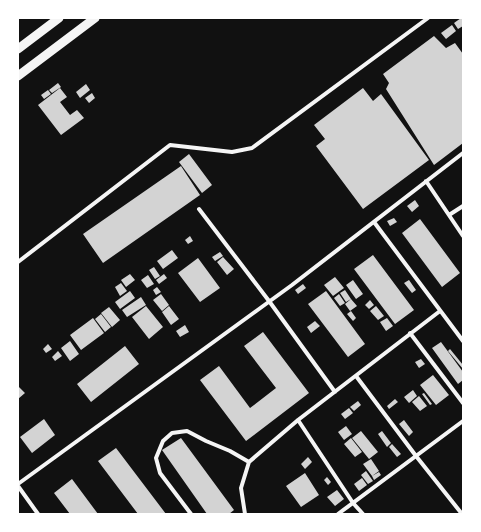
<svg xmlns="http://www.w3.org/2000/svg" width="481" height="532" viewBox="0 0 481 532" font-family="Literata,serif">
  <rect width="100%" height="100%" fill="#111"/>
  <path fill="#d3d3d3" d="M461,18h2v8l-5,3 -4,-6z
    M452,25l4,6 -10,8 -5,-6z
    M434,36l12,12 9,-5 8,11v89l-29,22 -48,-76 3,-6 -6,-9z
    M58,83l3,4 -9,6 -3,-3z
    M86,84l4,6 -10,8 -4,-6z
    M60,88l7,9 -7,5 10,13 7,-5 7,8 -23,17 -23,-30z
    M363,88l10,13 8,-7 48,66 -66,49 -47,-63 9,-7 -11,-14z
    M48,90l3,4 -7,5 -3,-4z
    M92,93l3,5 -6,5 -4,-5z
    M189,154l23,31 -10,8 -23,-31z
    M181,166l19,29 -97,68 -20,-29z
    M415,200l4,6 -7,6 -5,-6z
    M394,218l3,4 -7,4 -3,-5z
    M420,219l40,54 -18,14 -40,-54z
    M190,236l3,5 -5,3 -3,-4z
    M172,250l6,8 -15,11 -6,-8z
    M220,252l3,4 -8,5 -3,-4z
    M373,255l41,55 -19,14 -41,-55z
    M223,257l11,12 -7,6 -10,-13z
    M198,258l22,30 -20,14 -22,-29z
    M154,267l6,9 -5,3 -6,-9z
    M130,274l5,6 -9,7 -5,-7z
    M164,274l3,4 -8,6 -3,-4z
    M148,275l6,9 -7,4 -6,-8z
    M335,277l9,11 -11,8 -9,-11z
    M353,280l10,14 -7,5 -10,-14z
    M409,280l7,10 -4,3 -8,-10z
    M121,283l6,8 -7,5 -5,-9z
    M303,284l3,4 -8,6 -3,-4z
    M157,287l4,5 -5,3 -3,-5z
    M345,290l6,9 -5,3 -6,-9z
    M130,291l5,7 -15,11 -5,-7z
    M326,291l39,53 -17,13 -40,-53z
    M161,294l8,11 -7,6 -9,-11z
    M339,294l6,9 -5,3 -6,-8z
    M141,297l5,8 -19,12 -5,-7z
    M351,299l6,7 -7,5 -5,-7z
    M370,300l4,5 -5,4 -4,-4z
    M146,306l17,21 -14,12 -17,-22z
    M169,306l10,13 -8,6 -9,-13z
    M376,306l8,10 -6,4 -8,-9z
    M109,307l11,13 -8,7 -11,-14z
    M351,311l5,7 -3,3 -6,-7z
    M101,314l10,13 -6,5 -10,-13z
    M93,318l11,15 -23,17 -11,-15z
    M387,318l6,8 -7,5 -6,-9z
    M315,321l5,5 -9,7 -4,-6z
    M185,325l4,7 -9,5 -4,-6z
    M263,332l46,61 -63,48 -46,-61 19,-14 31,42 26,-20 -32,-42z
    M70,341l9,13 -9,7 -9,-13z
    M441,342l22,30v8l-5,4 -26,-36z
    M48,344l4,5 -6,4 -3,-4z
    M125,346l14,18 -48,38 -14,-18z
    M450,349l13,16v4l-15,-18z
    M58,351l4,5 -7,5 -3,-4z
    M421,359l4,5 -6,4 -4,-6z
    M433,375l16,20 -13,10 -16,-20z
    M18,386l7,7 -7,6z
    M413,390l4,6 -8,7 -5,-6z
    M424,393l8,11 -2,1 -8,-11z
    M419,396l8,10 -7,5 -8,-9z
    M395,399l3,3 -9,7 -2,-3z
    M358,401l3,4 -7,6 -4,-4z
    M349,408l4,5 -8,6 -4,-5z
    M44,419l11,16 -23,18 -12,-16z
    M404,420l9,12 -4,4 -10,-12z
    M346,426l6,8 -8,6 -6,-8z
    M361,431l17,21 -9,7 -17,-21z
    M382,431l9,12 -4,4 -9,-13z
    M181,438l53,72 -5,4h-22l-45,-64z
    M351,438l11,14 -7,5 -11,-13z
    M392,444l9,10 -4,3 -8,-10z
    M116,448l50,66h-28l-40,-53z
    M308,457l4,5 -7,7 -4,-5z
    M371,459l8,12 -7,5 -9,-12z
    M366,471l7,10 -5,3 -7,-9z
    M379,472l2,3 -7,5 -2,-4z
    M305,473l14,22 -18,12 -15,-21z
    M327,477l4,5 -3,3 -4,-5z
    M362,478l5,7 -8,6 -5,-7z
    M72,479l26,35h-28l-16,-21z
    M337,490l7,9 -9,7 -8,-9z"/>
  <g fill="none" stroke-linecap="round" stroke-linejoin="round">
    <path stroke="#f5f5f5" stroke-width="4" d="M426,181l37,55
      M199,209l70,92 66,91
      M449,215l14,-9
      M374,222l89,119
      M18,262l152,-117 62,7 20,-4 176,-130
      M410,333l53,70
      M356,376l60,80 46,58
      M298,420l55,83 10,11
      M18,484l274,-199 171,-132
      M18,486l20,28
      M191,514l-31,-41 -4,-15 7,-17 9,-8 15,-2 19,10 24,10 19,11
      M245,514l-4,-26 8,-26 49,-42 142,-109
      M338,514l125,-93"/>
    <path stroke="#f5f5f5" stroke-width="9" d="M18,49l41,-31
      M18,76l77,-58"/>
  </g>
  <rect width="481" height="532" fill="none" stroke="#ffffff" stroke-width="38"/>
</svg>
